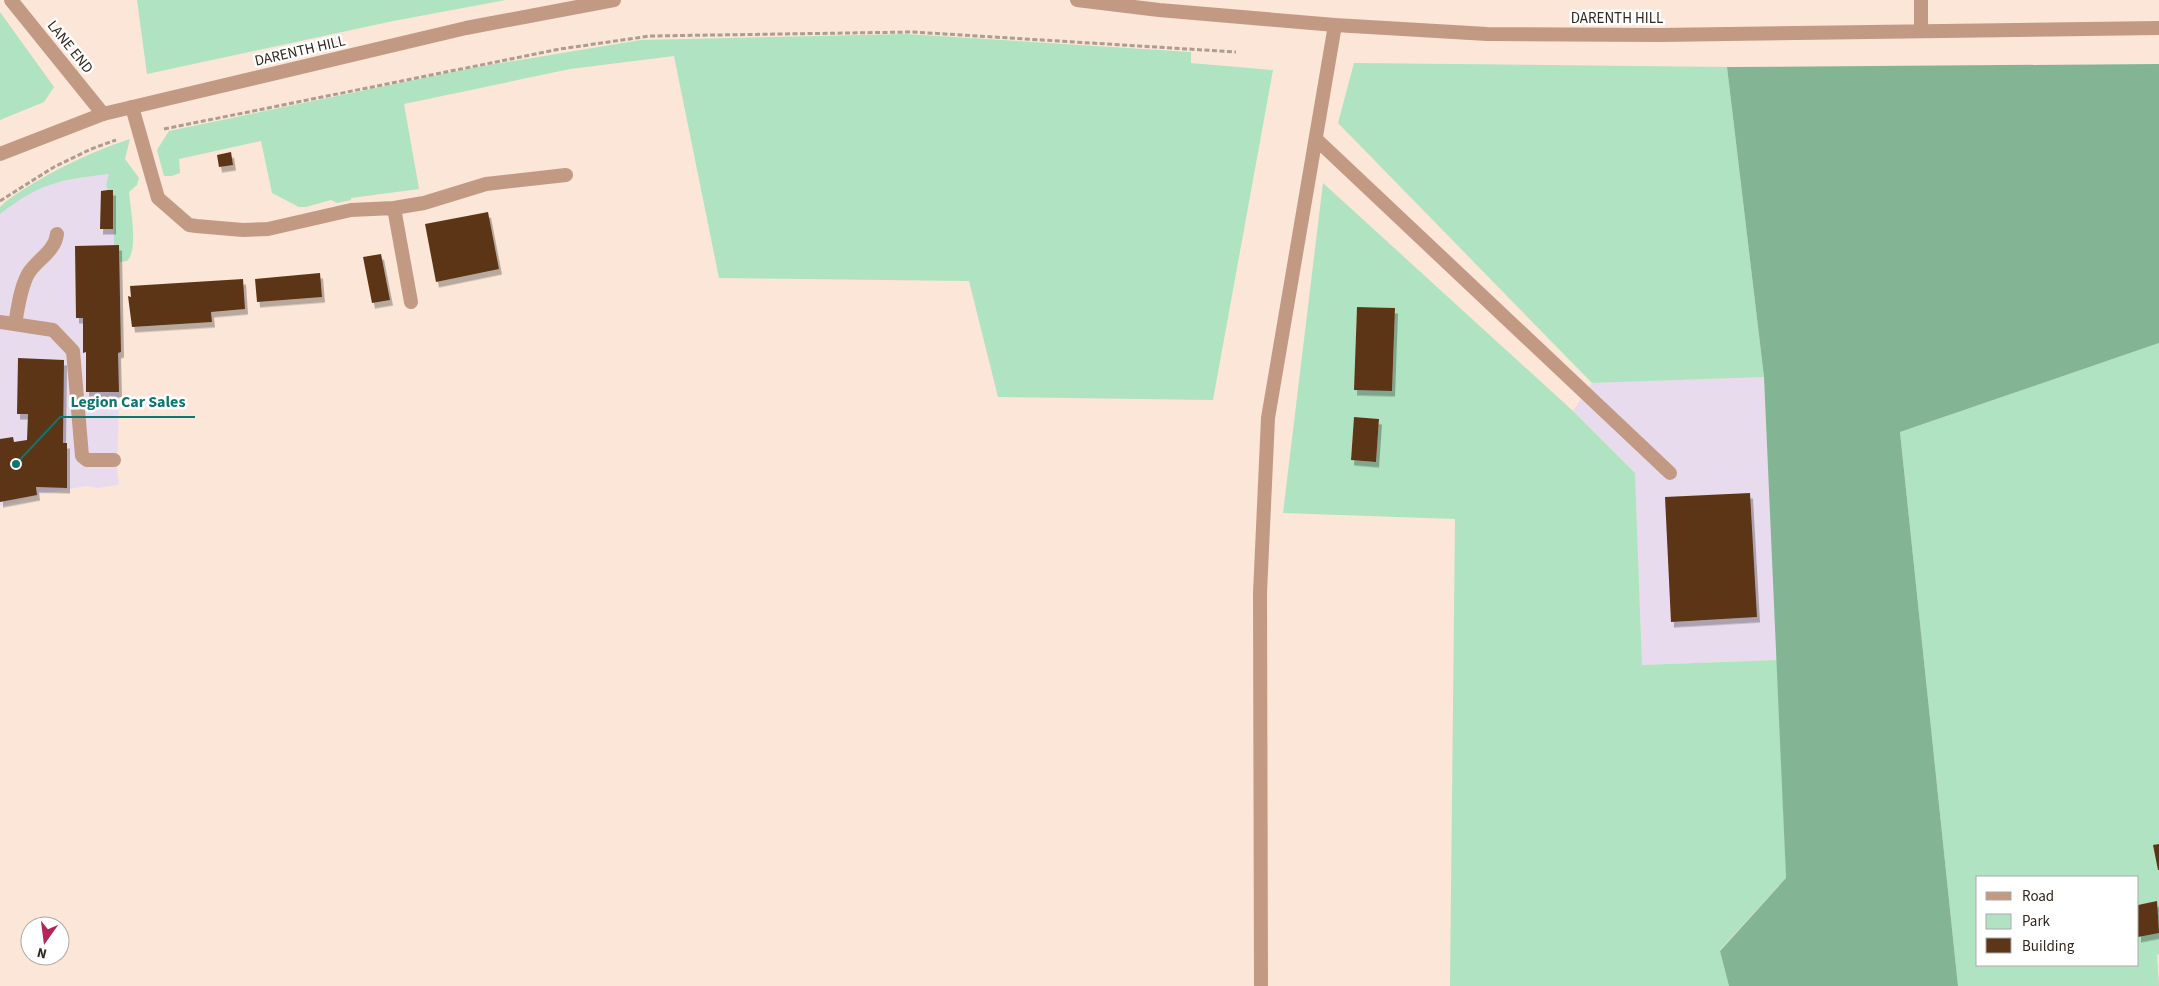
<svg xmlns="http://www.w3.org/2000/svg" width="2159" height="986" viewBox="0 0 2159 986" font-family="'Source Sans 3',sans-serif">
  <defs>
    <filter id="shadow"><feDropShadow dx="3" dy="5.5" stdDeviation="0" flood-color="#0004"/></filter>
  </defs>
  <rect width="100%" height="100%" fill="#fbe6d8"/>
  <path fill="#e9dbee" d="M109,173l9,11 3,146 -4,140 2,15 -21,3 -12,-2 -49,9 -37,11v-292l25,-19 24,-11z
    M1764,377l14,283 -136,5 -7,-192 -62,-62 19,-28z"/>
  <path fill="#afe3c1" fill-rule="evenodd" d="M137,0h369l-113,21 -246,53z
    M0,12l54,75 -10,15 -44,18z
    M906,34l285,18v11l82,7 -60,330 -215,-3 -29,-116 -250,-3 -45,-222 -104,13 -166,35 15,85 -68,9v2l-14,3 -6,-3 -25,7h-7l-27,-14 -11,-52 -82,18 1,14 -8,3h-8l-7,-26 12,-19 308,-64 164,-27z
    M1354,63l373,4 37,310 -172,6 -254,-260z
    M130,139l-5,20 14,19 -2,7 -8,7c1,15 10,58 -2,69l-7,1 -1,-17h-5l-1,-54 -5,-1 -2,-5 3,-11c-50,6 -69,9 -109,40v-7l5,-5c39,-28 80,-48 125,-63z
    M1323,183l250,228 62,62 7,192 136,-5 8,218 -66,72 9,36h-279l5,-467 -172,-6zM1357,307l38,1 -3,82h-37zM1354,417l25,2 -3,43 -25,-2z
    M2159,343v611l-2,1 2,31h-201l-58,-554zM1978,877h160v88h-160z"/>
  <path fill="#83b595" d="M2159,64v279l-259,89 58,554h-229l-9,-35 66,-73 -22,-501 -37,-310z"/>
  <path fill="#5c3617" filter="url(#shadow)" d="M231,152l2,13 -14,2 -2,-12z
    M108,190h5v39h-13l1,-38z
    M488,212l11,57 -63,13 -11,-58z
    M119,245l2,107 -3,1 1,39h-33v-40l-3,1v-35h-7l-1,-72z
    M381,254l9,46 -18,3 -9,-46z
    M320,273l2,24 -65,5 -2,-23z
    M243,279l2,30 -34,3 1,10 -80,5 -4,-31 3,1 -1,-11z
    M1357,307l38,1 -3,83 -38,-1z
    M18,358l46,2 -1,83h4v45l-31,-1 1,8 -37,7v-63l13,-2 1,5 13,-2 1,-26h-11z
    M1354,417l25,2 -3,43 -25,-2z
    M1750,493l7,124 -86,5 -6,-125z
    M2159,844v26h-1l-5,-25z
    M2157,901l2,32 -21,4v-32z"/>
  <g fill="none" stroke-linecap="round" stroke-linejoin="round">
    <path stroke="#ad9c90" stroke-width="3" stroke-dasharray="5 2.5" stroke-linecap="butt" d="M164,129l396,-80 90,-13 263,-4 323,20
      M0,201l54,-34 37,-18 25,-9"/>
    <path stroke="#c29a83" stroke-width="14" d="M132,107l26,91 31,27 7,1 47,4 25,-1 83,-19 43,-2 30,-5 62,-19 80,-9
      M1316,139l354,334
      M394,208l17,94
      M0,322l53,8 20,21 9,105 5,4h27
      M15,324c3,-16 5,-35 13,-50 8,-14 27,-22 29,-40
      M1261,986l-1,-393 8,-175 67,-393"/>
    <path stroke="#c29a83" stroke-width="14" d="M11,0l92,114"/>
    <path stroke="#c29a83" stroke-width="14" d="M1077,0l82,10 176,15 152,9 172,1 500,-7
      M1921,31v-31
      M0,154l103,-40 363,-86 148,-28"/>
  </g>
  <g text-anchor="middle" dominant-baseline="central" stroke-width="5" stroke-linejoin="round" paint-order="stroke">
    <g font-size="15" fill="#33271e" stroke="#fff">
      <text x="1617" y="18">DARENTH HILL</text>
      <text transform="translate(70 47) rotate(51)">LANE END</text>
      <text transform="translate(300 51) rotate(-13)">DARENTH HILL</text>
    </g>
  </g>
  <path fill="none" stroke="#0f766e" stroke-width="2" d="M16 464L60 417H195"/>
  <circle fill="#0f766e" stroke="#fff" stroke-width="2" cx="16" cy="464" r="5"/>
  <g font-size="16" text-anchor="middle" font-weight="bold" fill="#0f766e" stroke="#fff" stroke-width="5" stroke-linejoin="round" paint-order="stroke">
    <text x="128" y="407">Legion Car Sales</text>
  </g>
  <rect x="1976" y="876" width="162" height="90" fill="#ffffff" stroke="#ada9a5"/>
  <rect x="1986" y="892" width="25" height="8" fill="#c29a83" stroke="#ada9a5"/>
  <text x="2022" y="901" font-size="15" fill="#33271e">Road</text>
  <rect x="1986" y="914" width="25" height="15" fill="#afe3c1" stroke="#ada9a5"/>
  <text x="2022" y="926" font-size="15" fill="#33271e">Park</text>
  <rect x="1986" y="938" width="25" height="15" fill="#5c3617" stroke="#ada9a5"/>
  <text x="2022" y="951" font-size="15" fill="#33271e">Building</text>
  <g transform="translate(45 941) rotate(194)"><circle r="24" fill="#ffffff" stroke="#ada9a5"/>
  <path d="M0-4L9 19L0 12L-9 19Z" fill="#b42559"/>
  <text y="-8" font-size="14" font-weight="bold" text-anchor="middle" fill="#33271e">N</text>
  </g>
</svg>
